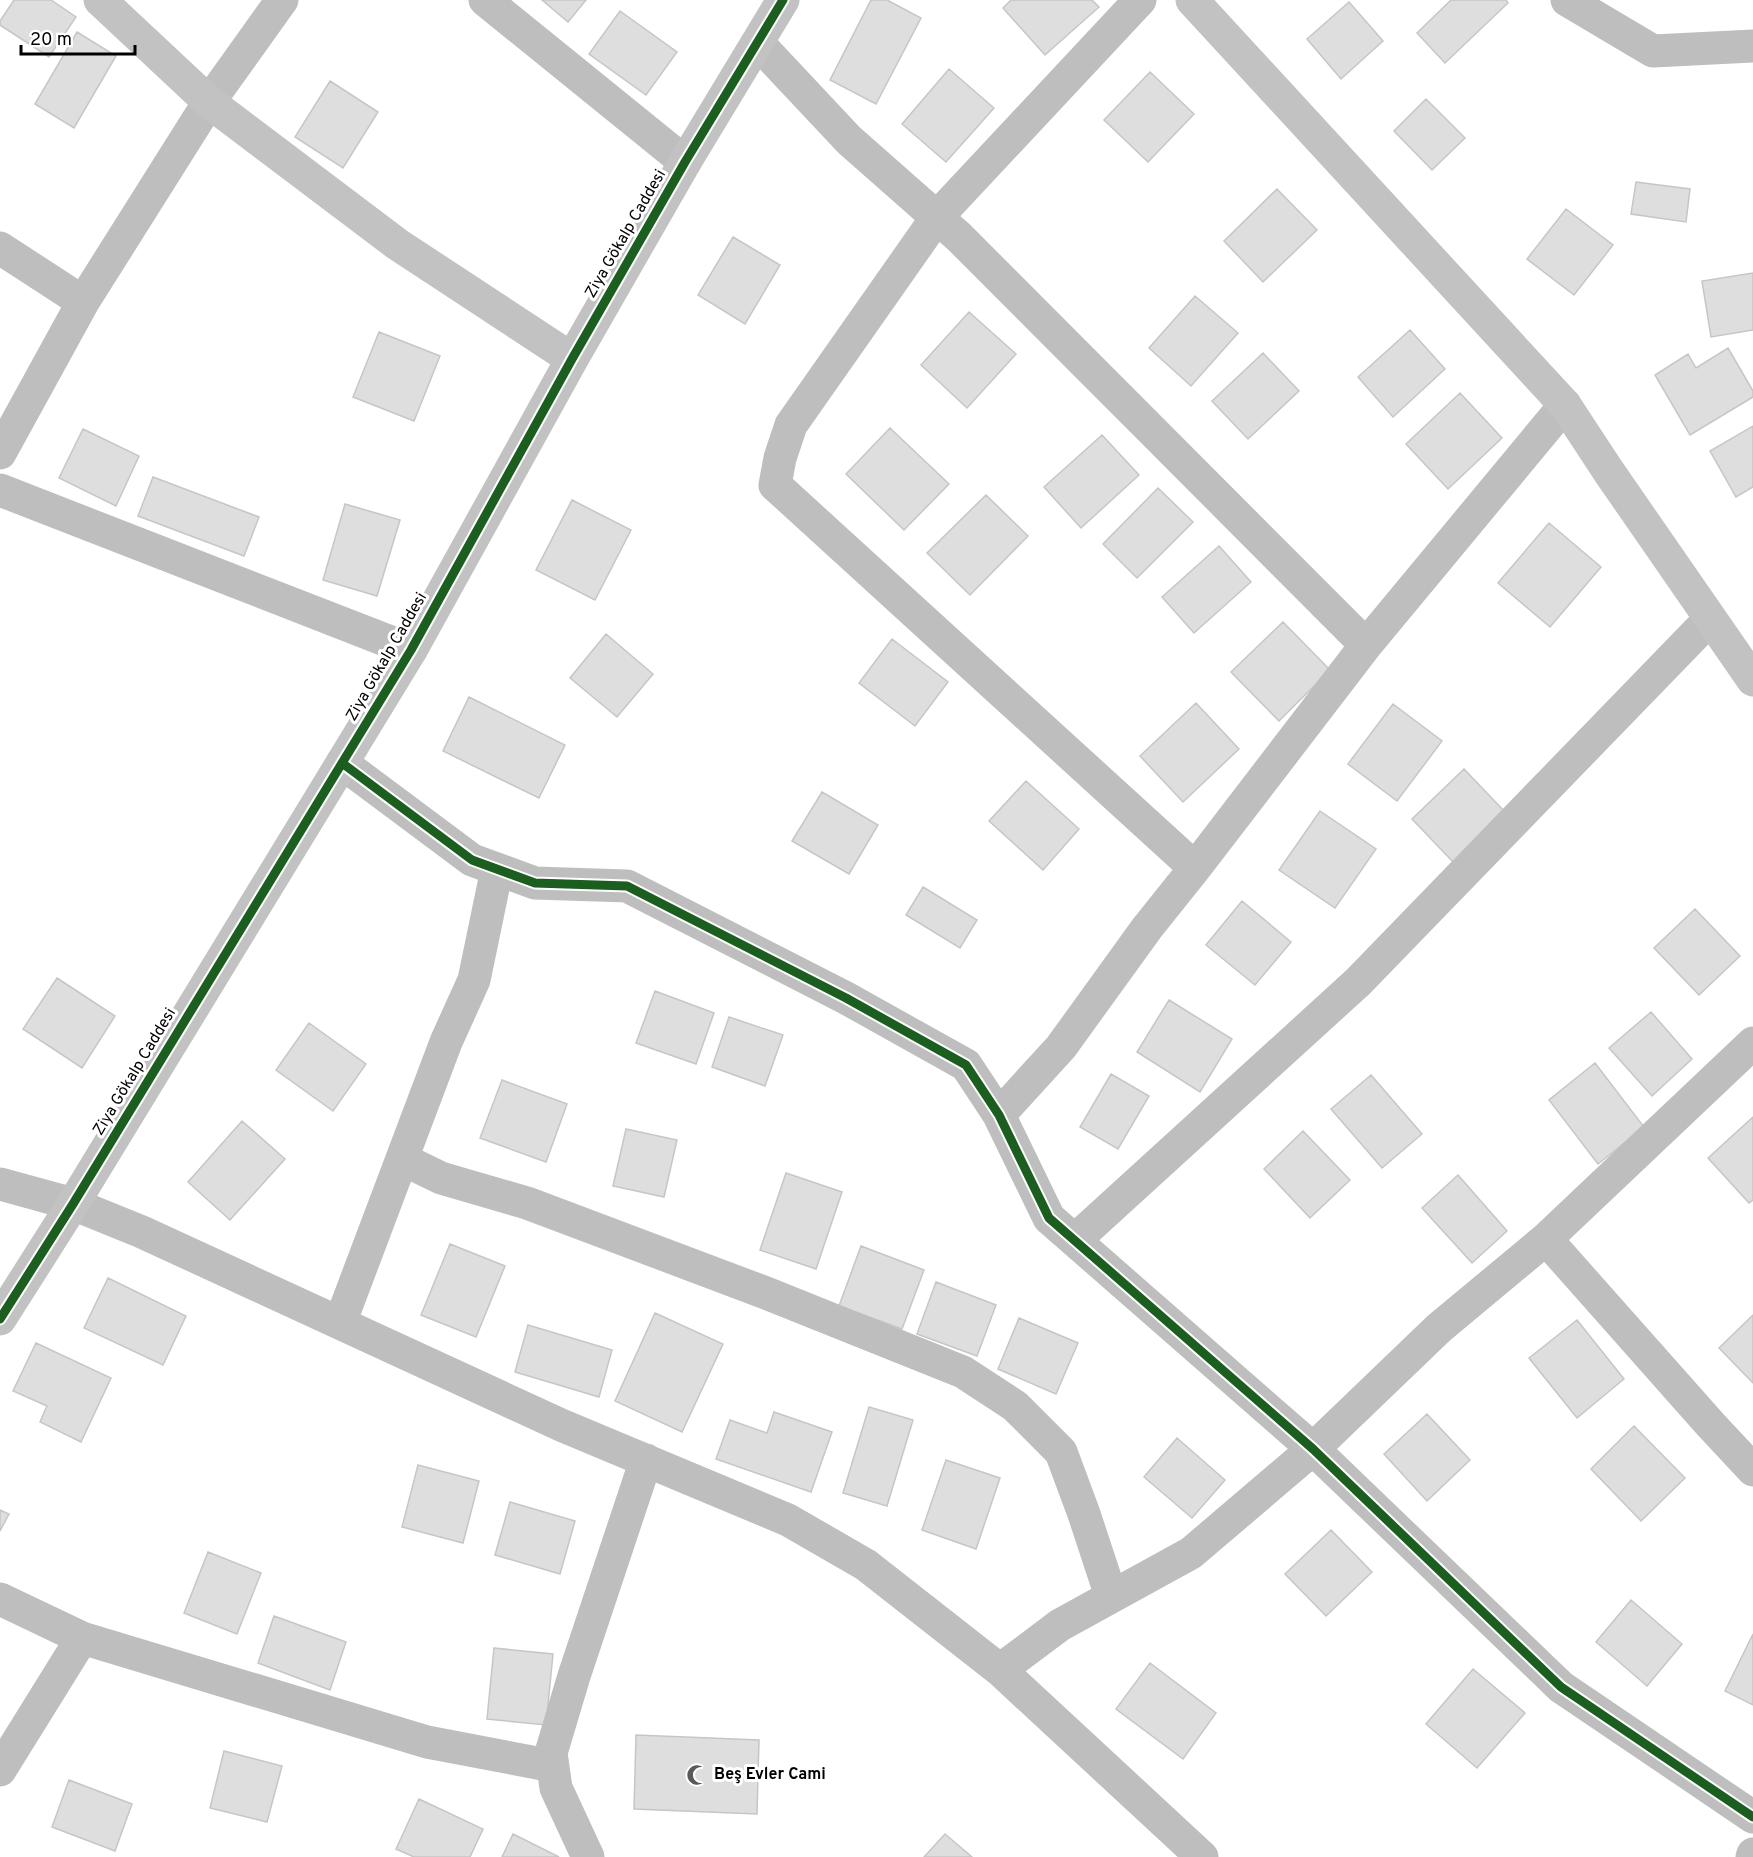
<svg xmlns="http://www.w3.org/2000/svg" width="1753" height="1857" viewBox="0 0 1753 1857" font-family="Overpass,sans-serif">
  <rect width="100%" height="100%" fill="#fff"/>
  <path fill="#dedede" stroke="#c6c6c6" stroke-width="1.5" d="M14,0h37l25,17 -27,40 -49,-32v-4z
    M542,0h44l-18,22z
    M871,0h16l34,18 -45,86 -46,-24z
    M1011,0h81l7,7 -54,48 -42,-47z
    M1451,0h55l2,3 -63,60 -28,-30z
    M1349,2l34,39 -42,38 -34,-40z
    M620,11l57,41 -31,43 -57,-41z
    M77,32l39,24 -42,72 -39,-24z
    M949,69l45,39 -48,54 -44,-38z
    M1150,72l44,42 -46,48 -44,-42z
    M330,81l48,31 -35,56 -48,-31z
    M1426,99l39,39 -33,32 -38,-39z
    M1636,182l54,7 -4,33 -55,-8z
    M1277,189l40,41 -54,52 -39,-41z
    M1566,209l47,36 -39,50 -47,-36z
    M733,237l47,28 -35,59 -47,-29z
    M1753,273v57l-42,7 -9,-56z
    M1195,296l43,37 -47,53 -42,-38z
    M969,312l47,42 -49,54 -46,-43z
    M1410,330l35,39 -52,48 -35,-40z
    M379,332l61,24 -26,65 -61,-24z
    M1728,348l25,43v6l-63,38 -35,-60 33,-21 8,14z
    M1263,353l36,38 -51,48 -36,-38z
    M1460,393l42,45 -54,51 -42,-45z
    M1753,426v61l-17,10 -26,-46z
    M890,428l59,56 -45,46 -58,-56z
    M83,429l56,27 -23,50 -57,-28z
    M1102,435l37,40 -58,53 -37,-41z
    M153,477l106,40 -15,39 -106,-40z
    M1158,488l35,34 -56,56 -34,-34z
    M986,495l42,41 -58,59 -43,-42z
    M572,500l59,30 -36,70 -59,-30z
    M345,504l55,16 -23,76 -54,-16z
    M1549,523l52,44 -51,60 -52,-44z
    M1219,546l32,36 -57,51 -32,-36z
    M1283,622l47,48 -51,51 -48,-49z
    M606,634l47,40 -36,43 -47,-39z
    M892,639l56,43 -33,44 -56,-43z
    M469,697l96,48 -26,53 -96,-47z
    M1196,703l43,46 -56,53 -43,-46z
    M1393,704l49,37 -45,60 -49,-37z
    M1464,769l41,43 -52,50 -41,-43z
    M1026,781l53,48 -36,41 -54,-49z
    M822,792l56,33 -29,49 -57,-33z
    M1320,811l56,38 -41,59 -56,-38z
    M923,887l54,33 -17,28 -54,-33z
    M1242,901l49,41 -36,43 -49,-40z
    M1695,909l45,47 -41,39 -45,-47z
    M57,978l58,38 -33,52 -59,-39z
    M655,991l59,22 -18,51 -60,-21z
    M1169,1000l63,39 -32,53 -63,-40z
    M1651,1012l41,47 -40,37 -43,-48z
    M729,1017l54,18 -18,51 -53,-19z
    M309,1023l57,41 -33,47 -57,-41z
    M1595,1063l49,64 -46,37 -49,-64z
    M1111,1074l38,22 -31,53 -38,-22z
    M1371,1075l51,59 -40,34 -51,-59z
    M502,1080l65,24 -21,58 -66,-24z
    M1753,1117v83l-4,3 -41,-45z
    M242,1121l43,38 -55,61 -42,-38z
    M626,1129l51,11 -13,57 -51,-11z
    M1303,1131l47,49 -40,38 -46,-49z
    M786,1173l56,19 -26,77 -56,-19z
    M1458,1175l49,56 -35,32 -50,-55z
    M450,1244l55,22 -29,71 -55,-22z
    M861,1246l63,24 -22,59 -63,-23z
    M108,1278l78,38 -23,49 -79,-37z
    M936,1282l60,23 -19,51 -60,-22z
    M655,1313l68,31 -41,88 -67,-31z
    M1753,1315v68l-34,-35z
    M1019,1318l59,25 -22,51 -58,-25z
    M1577,1320l47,59 -47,39 -48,-60z
    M528,1325l84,25 -13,47 -84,-25z
    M36,1343l75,35 -30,64 -41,-20 7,-16 -34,-15z
    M869,1407l44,13 -26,86 -44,-13z
    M774,1412l58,20 -21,60 -95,-33 14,-39 37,13z
    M1427,1414l43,46 -43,41 -43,-47z
    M1634,1426l51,52 -44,43 -50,-52z
    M1177,1438l48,42 -33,38 -48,-41z
    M946,1460l54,18 -24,71 -54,-19z
    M418,1465l61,16 -16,62 -61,-16z
    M510,1502l65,19 -15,53 -65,-19z
    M0,1510l9,4 -9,17z
    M1331,1530l41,42 -46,44 -41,-42z
    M208,1552l53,21 -24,61 -53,-21z
    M1631,1600l51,44 -35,42 -51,-44z
    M274,1616l72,26 -16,48 -72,-27z
    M1753,1634v71l-28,-14z
    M494,1648l59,6 -7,71 -59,-6z
    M1150,1663l66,50 -33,46 -67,-50z
    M1473,1669l52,44 -48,55 -51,-44z
    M636,1735l123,5 -2,74 -123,-5z
    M224,1751l58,15 -15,56 -57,-14z
    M69,1780l63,24 -17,47 -63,-24z
    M419,1799l64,30 -13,28h-56l-18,-8z
    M513,1834l46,23h-57z
    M945,1834l27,23h-48z"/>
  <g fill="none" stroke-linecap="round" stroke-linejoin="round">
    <path stroke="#bebebe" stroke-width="33" d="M485,0l200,162
      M1140,0l-203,217 -146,208 -11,33 -5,27 420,383
      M1567,0l86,51 100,-5
      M758,43l91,97 110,97 407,408
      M0,248l83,54
      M0,453l83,-151 126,-200 73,-102
      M0,490l411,160
      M342,763l130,97 63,23 92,3 219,112 120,67 33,50 50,103 264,231 248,238 192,130
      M999,1115l62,-68 86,-119 48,-60 171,-223 199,-240
      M402,1159l39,19 86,25 239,90 197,79 52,34 46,46 23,62 27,82
      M0,1184l73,20 69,28 419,193 227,95 78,45 134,105 202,187
      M1546,1239l165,186 42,45
      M1075,1240l283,-258 352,-363
      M340,1323l106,-281 28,-62 23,-111
      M0,1599l82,39 345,104 126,24
      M1000,1670l60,-45 131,-72 122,-104 126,-121 107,-89 207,-196
      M0,1770l82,-132
      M588,1857l-32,-69 -5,-35 23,-77 72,-216
      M1752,1857l1,-3"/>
    <path stroke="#c2c2c2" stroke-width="33" d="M100,0l109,102 188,142 175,115
      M1192,0l373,405 44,67 144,208
      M0,1319l73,-115 338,-554 161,-291 113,-197 98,-162"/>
    <g stroke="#fff" stroke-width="13">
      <path id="cycleway" d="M342,763l130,97 63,23 92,3 219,112 120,67 33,50 50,103 264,231 248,238 192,130
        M0,1319l73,-115 338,-554 161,-291 113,-197 98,-162"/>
    </g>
    <use href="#cycleway" stroke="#1b5e20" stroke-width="9"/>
  </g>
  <defs>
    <g id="mosque-bare" transform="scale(1.62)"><path d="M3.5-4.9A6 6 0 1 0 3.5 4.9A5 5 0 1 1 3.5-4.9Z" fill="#595959" stroke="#fff" stroke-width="2.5" paint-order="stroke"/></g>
  </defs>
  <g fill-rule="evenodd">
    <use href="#mosque-bare" x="697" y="1775"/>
  </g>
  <g text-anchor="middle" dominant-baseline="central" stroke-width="6" stroke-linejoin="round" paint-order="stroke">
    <g font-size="16" fill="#000" stroke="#fff">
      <text transform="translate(626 234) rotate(-60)">Ziya Gökalp Caddesi</text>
      <text transform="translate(387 657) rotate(-60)">Ziya Gökalp Caddesi</text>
      <text transform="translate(135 1072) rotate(-59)">Ziya Gökalp Caddesi</text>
    </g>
    <g font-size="16" font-weight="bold" fill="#000" stroke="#fff" text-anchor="start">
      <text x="714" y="1775">Beş Evler Cami</text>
    </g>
  </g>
  <path d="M21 45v9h114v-9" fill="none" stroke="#000000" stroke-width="3"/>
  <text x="30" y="45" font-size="18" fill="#000000" stroke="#ffffff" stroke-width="4.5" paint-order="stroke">20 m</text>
</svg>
